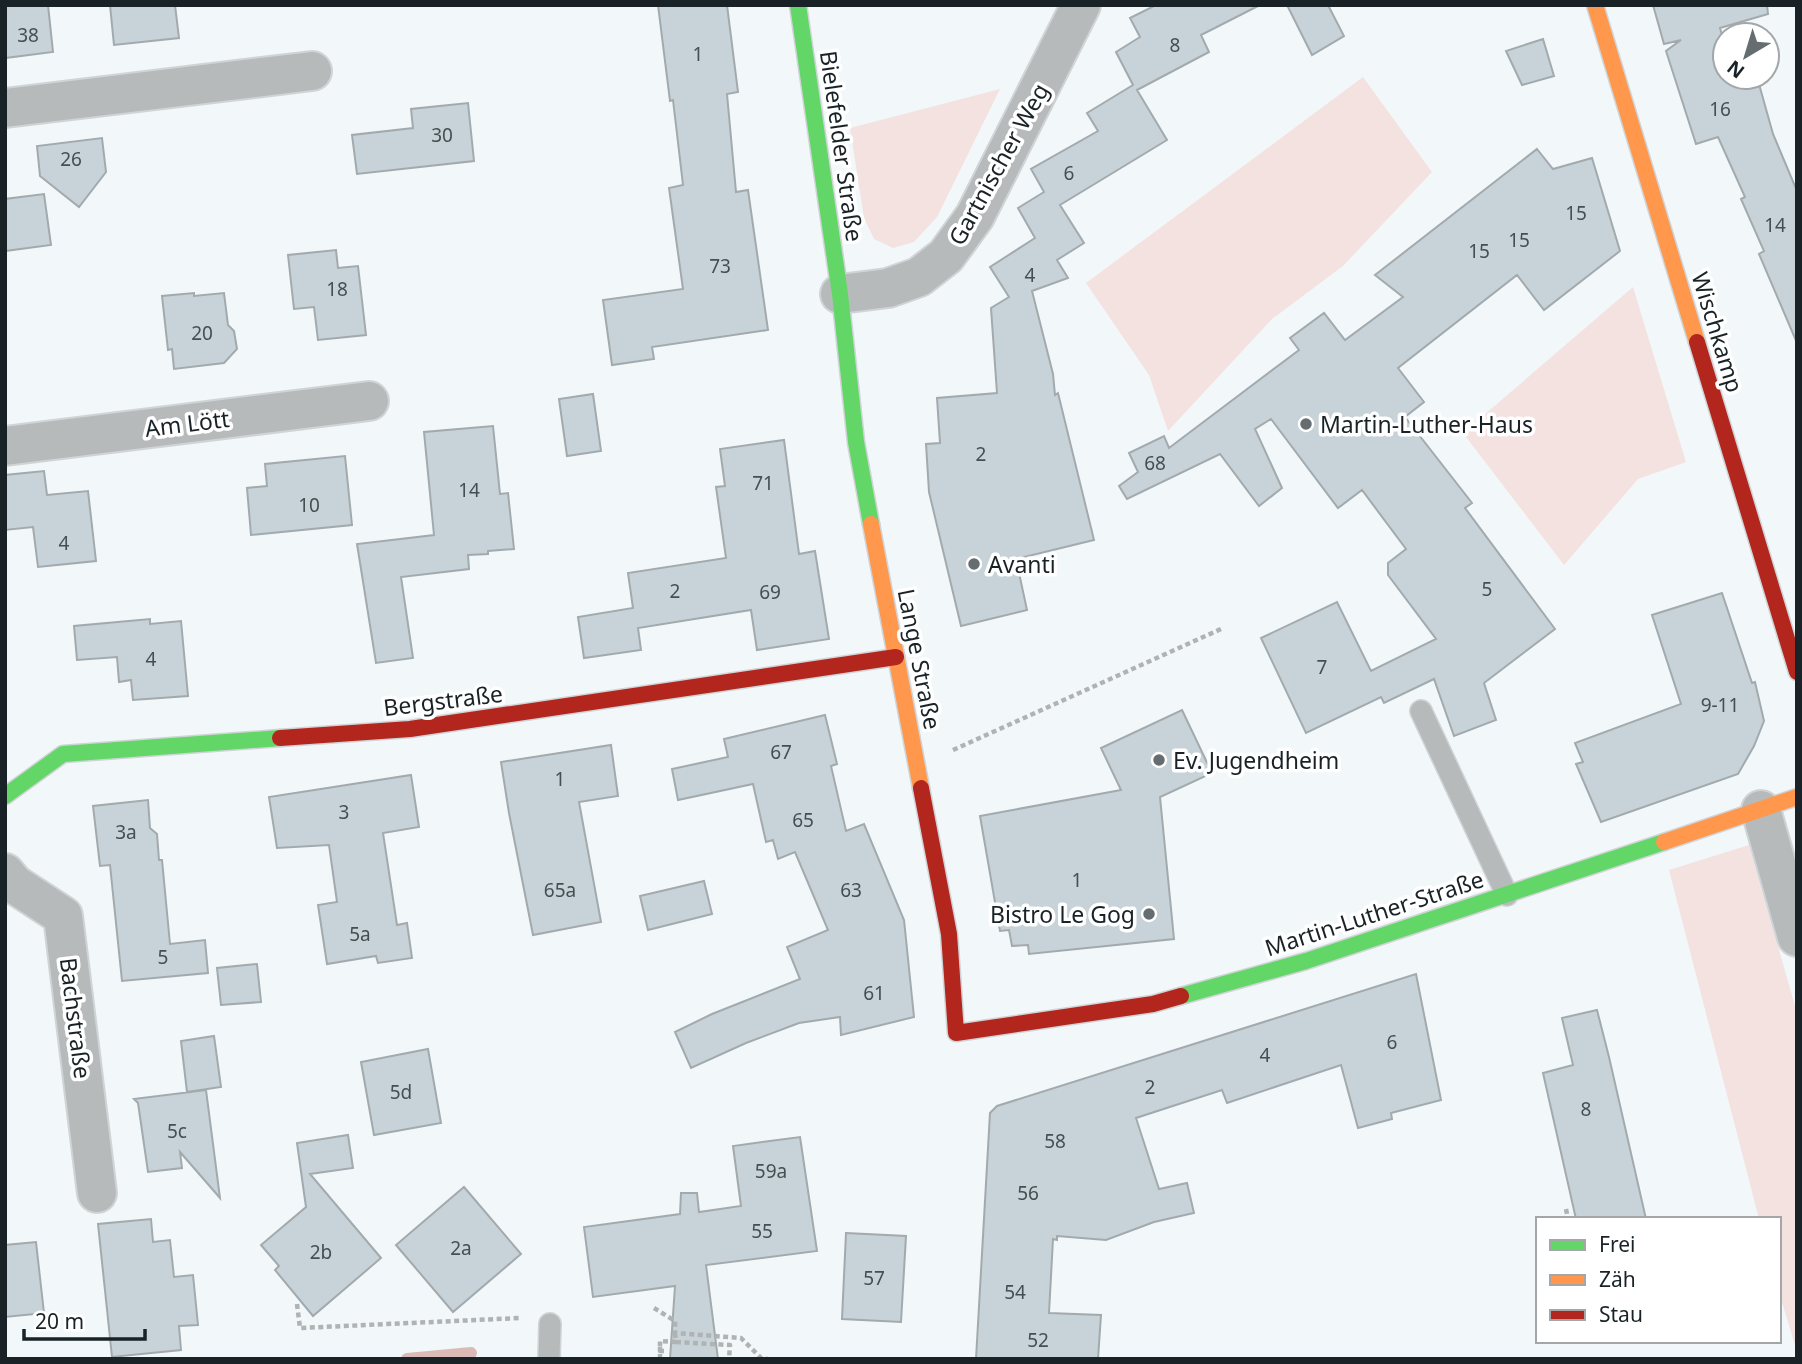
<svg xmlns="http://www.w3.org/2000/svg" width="1802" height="1364" viewBox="0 0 1802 1364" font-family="'Noto Sans',sans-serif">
  <rect width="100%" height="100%" fill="#f2f7fa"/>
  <path fill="#f4e2e0" d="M1363,77l69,95 -89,94 -71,53 -104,112 -19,-56 -63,-92z
    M1000,89l-63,128 -23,25 -21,6 -19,-9 -10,-21 -14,-90z
    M1633,287l53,175 -48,17 -74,86 -101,-132z
    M1749,845l48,168v339l-18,-60v-73h-20l-90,-349z"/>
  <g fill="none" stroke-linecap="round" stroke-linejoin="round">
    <path stroke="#dcbbb6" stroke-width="12" d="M407,1359l64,-6"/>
  </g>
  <path fill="#c7d3d8" stroke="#a3aaae" stroke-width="2" d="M5,5h43l5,47 -48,6z
    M110,5h65l4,33 -65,7z
    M658,5h69l11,87 -11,2 9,98 12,-2 20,140 -116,17 2,12 -42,6 -9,-65 80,-11 -14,-101 14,-3 -10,-85 -3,1z
    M1156,5h104l-59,30 8,17 -72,38 30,50 -107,65 24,38 -27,17 11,18 -36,13 21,83 2,21 3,-2 36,147 -78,19 11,51 -66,16 -32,-134 -3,-48 14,-1 -3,-45 60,-5 -6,-85 18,-11 -19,-30 45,-29 -17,-30 26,-16 -13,-23 67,-38 -11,-18 46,-28 -17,-33 24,-15 -10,-19z
    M1287,5h41l16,31 -32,19z
    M1653,5h114l1,9 -48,14 5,18v31h32l16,57 24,57v152l-38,-89 5,-3 -23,-52 4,-2 -27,-60 -22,7 -30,-93 15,-11 -17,4z
    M1543,39l11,37 -32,9 -16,-34z
    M468,103l6,58 -117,13 -5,-39 61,-7 -2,-19z
    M102,138l4,34 -27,35 -39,-31 -3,-30z
    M1537,149l16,20 39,-11 28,93 -76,59 -27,-35 -119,93 26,34 -19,15 67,86 -7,5 90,121 -71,54 12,37 -42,16 -20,-57 -50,24 -3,-6 -75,36 -45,-95 76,-36 34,69 65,-32 -48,-64v-12l18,-14 -44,-59 -24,18 -67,-89 -16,10 27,59 -23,18 -39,-52 -93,45 -8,-13 19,-14 -9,-19 35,-17 5,12 130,-98 -9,-12 34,-25 21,27 58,-43 -28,-22z
    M44,194l7,51 -46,6v-52z
    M336,250l2,18 20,-2 8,69 -48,5 -4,-33 -20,2 -6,-54z
    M194,293v3l30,-3 4,32 6,6 3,18 -13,14 -50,6 -2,-20 -4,1 -6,-54z
    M593,394l8,57 -34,5 -8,-57z
    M493,426l7,68 8,-1 6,56 -26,2v3l-20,1 1,14 -68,8 12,81 -37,5 -19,-119 77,-9 -10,-103z
    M784,440l15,114 16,-3 14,88 -72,11 -6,-40 -113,18 3,22 -57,8 -6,-41 55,-9 -5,-35 98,-15 -10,-71 9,-1 -5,-37z
    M345,456l7,69 -101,10 -4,-47 20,-2 -2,-22z
    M44,471l3,24 41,-4 8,70 -58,6 -5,-40 -28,3v-55z
    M1722,593l30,90 3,-1 9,39 -10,25 -16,28 -137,48 -25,-58 7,-2 -8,-19 106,-39 -29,-89z
    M150,619v5l31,-3 7,75 -55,4 -2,-20 -12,2 -2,-25 -40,3 -3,-34z
    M1182,710l30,63 -52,24 14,142 -145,15 -1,-9 -16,1 -3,-16 -9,1 -20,-115 141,-26 -20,-42z
    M825,715l12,49 -6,2 15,65 18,-7 40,96 10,97 -73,18 -1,-18 -41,6 -53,20 -55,25 -16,-36 37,-18 88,-35 -13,-32 41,-17 -33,-78 -17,7 -5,-19 -7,2 -13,-58 -75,16 -6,-31 56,-12 -4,-18z
    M611,745l7,51 -39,6 22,120 -68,13 -24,-122 -8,-51z
    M411,775l8,52 -36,6 14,92 10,-2 5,35 -34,5 -2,-7 -49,8 -9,-59 19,-3 -8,-57 -52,3 -8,-51z
    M148,800l2,28 7,6 2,26h3l8,84 35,-4 3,33 -86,8 -12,-116 -10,1 -7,-60z
    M704,881l8,33 -64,16 -8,-34z
    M257,964l4,38 -40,3 -4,-37z
    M1416,974l25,126 -50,13 1,6 -34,9 -17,-63 -114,38 -5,-13 -86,28 23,71 28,-6 7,30 -40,9 -48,18 -49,-4v4l-4,-1 -4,74 52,2 -3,44h-122l14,-246 7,-7z
    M1597,1010l12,47 37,162h-70l-33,-146 30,-8 -11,-47z
    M214,1036l7,51 -34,5 -6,-51z
    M428,1049l13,74 -67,12 -13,-73z
    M206,1090l14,108 -40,-46 2,16 -34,4 -10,-69 -4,-4z
    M348,1135l5,33 -43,6 71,84 -68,58 -38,-46 4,-4 -18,-21 45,-38 -9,-64z
    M800,1137l17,114 -111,14 12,94h-48l5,-73 -82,11 -9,-70 96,-13 1,-21h16l2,19 42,-6 -8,-60z
    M464,1187l57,67 -68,58 -57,-67z
    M151,1219l2,23 17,-2 4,37 19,-2 5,50 -19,1 2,24 -69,7 -14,-133z
    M846,1233l60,3 -5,86 -59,-3z
    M36,1242l8,71 -39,4v-72z"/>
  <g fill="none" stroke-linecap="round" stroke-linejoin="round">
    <g stroke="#d0d4d7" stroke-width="24">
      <path id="lane" d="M1421,711l86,184
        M549,1359l1,-35"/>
    </g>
    <g stroke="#d0d4d7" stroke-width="42">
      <path id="street" d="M5,108l307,-37
        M840,294l48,-6 31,-11 27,-21 29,-40 106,-211
        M5,446l364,-45
        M1761,810l36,127
        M5,873l9,11 49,32 34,277"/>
    </g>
    <g stroke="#d0d4d7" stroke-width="19">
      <path id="fast" d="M798,5l42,289 16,148 15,82
        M5,796l58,-42 217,-16
        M1181,996l125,-35 358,-119"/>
    </g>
    <g stroke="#d0d4d7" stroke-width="19">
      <path id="slow" d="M1595,5l102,337
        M871,524l50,264
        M1664,842l133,-45"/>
    </g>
    <g stroke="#d0d4d7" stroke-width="19">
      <path id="jam" d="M1697,342l100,330
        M280,738l130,-9 486,-72
        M921,788l28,146 7,99 197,-29 28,-8"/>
    </g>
    <path stroke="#b0b3b4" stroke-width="4.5" stroke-dasharray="5 3.5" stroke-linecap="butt" d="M953,750l268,-121
      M1566,1209l2,10
      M297,1304l3,24 220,-10
      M654,1308l21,13v12l66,5 20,20 7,1
      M676,1342l54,3 -1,14
      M664,1351h-4v-10l16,1 -1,-9"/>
    <use href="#lane" stroke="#b6babb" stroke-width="21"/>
    <use href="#street" stroke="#b6babb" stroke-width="38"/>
    <use href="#fast" stroke="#63d668" stroke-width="16"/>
    <use href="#slow" stroke="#ff974d" stroke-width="16"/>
    <use href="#jam" stroke="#b3261e" stroke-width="16"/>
    <path stroke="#b0b3b4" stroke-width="4.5" stroke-dasharray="5 3.5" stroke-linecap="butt" d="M660,1359v-12"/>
  </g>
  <g fill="#656d71" stroke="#fff" stroke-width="2.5">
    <circle cx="1306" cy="424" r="7"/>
    <circle cx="974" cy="564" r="7"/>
    <circle cx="1159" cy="760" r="7"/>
    <circle cx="1149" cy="914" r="7"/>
  </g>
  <g text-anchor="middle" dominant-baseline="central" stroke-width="7" stroke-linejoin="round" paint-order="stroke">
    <g font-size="19" fill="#444f53">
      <text x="28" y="35">38</text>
      <text x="1175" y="45">8</text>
      <text x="698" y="54">1</text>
      <text x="1720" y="109">16</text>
      <text x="442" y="135">30</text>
      <text x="71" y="159">26</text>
      <text x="1069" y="173">6</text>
      <text x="1576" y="213">15</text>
      <text x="1775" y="225">14</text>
      <text x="1519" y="240">15</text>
      <text x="1479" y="251">15</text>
      <text x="720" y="266">73</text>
      <text x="1030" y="275">4</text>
      <text x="337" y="289">18</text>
      <text x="202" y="333">20</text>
      <text x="981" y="454">2</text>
      <text x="1155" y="463">68</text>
      <text x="763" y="483">71</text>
      <text x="469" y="490">14</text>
      <text x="309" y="505">10</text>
      <text x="64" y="543">4</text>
      <text x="1487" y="589">5</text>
      <text x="675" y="591">2</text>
      <text x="770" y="592">69</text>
      <text x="151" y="659">4</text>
      <text x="1322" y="667">7</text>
      <text x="1720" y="705">9-11</text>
      <text x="781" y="752">67</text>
      <text x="560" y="779">1</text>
      <text x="344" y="812">3</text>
      <text x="803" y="820">65</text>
      <text x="126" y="832">3a</text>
      <text x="1077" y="880">1</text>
      <text x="560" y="890">65a</text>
      <text x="851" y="890">63</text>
      <text x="360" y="934">5a</text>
      <text x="163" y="957">5</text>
      <text x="874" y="993">61</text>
      <text x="1392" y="1042">6</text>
      <text x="1265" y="1055">4</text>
      <text x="1150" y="1087">2</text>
      <text x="401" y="1092">5d</text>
      <text x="1586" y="1109">8</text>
      <text x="177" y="1131">5c</text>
      <text x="1055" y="1141">58</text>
      <text x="771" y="1171">59a</text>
      <text x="1028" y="1193">56</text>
      <text x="762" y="1231">55</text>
      <text x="461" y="1248">2a</text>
      <text x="321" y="1252">2b</text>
      <text x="874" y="1278">57</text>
      <text x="1015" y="1292">54</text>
      <text x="1038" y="1340">52</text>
    </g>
    <g font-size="23" fill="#192327" stroke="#fff">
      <text transform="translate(842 146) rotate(82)">Bielefelder Straße</text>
      <text transform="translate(998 164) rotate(-61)">Gartnischer Weg</text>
      <text transform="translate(1718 332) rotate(73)">Wischkamp</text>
      <text transform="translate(187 423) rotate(-7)">Am Lött</text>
      <text transform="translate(920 659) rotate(79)">Lange Straße</text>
      <text transform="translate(443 700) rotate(-7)">Bergstraße</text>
      <text transform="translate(1374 913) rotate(-18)">Martin-Luther-Straße</text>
      <text transform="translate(76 1018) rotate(83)">Bachstraße</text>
    </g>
    <g font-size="23" fill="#192327" stroke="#fff" text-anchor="start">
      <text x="1320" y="424">Martin-Luther-Haus</text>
      <text x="988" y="564">Avanti</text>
      <text x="1173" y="760">Ev. Jugendheim</text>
      <text x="1135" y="914" text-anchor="end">Bistro Le Gog</text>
    </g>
  </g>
  <rect width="1802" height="1364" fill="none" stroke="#192327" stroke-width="14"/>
  <rect x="1536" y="1217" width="245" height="126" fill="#ffffff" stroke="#a3a7a9" stroke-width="2"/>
  <rect x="1550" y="1240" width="35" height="10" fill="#63d668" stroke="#a3a7a9" stroke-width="2"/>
  <text x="1599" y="1252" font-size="21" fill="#192327">Frei</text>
  <rect x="1550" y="1275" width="35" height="10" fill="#ff974d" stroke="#a3a7a9" stroke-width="2"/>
  <text x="1599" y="1287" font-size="21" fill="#192327">Zäh</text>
  <rect x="1550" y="1310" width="35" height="10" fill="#b3261e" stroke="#a3a7a9" stroke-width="2"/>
  <text x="1599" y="1322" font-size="21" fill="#192327">Stau</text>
  <g transform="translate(1746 56) rotate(218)"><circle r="33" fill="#ffffff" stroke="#a3a7a9" stroke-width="2"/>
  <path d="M0-5L12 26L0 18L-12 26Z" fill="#656d71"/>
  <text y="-10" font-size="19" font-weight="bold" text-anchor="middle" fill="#192327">N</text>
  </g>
  <path d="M24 1329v10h121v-10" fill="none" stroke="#192327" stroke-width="3.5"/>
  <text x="35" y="1329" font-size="21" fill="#192327" stroke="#ffffff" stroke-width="5" paint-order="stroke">20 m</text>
</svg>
